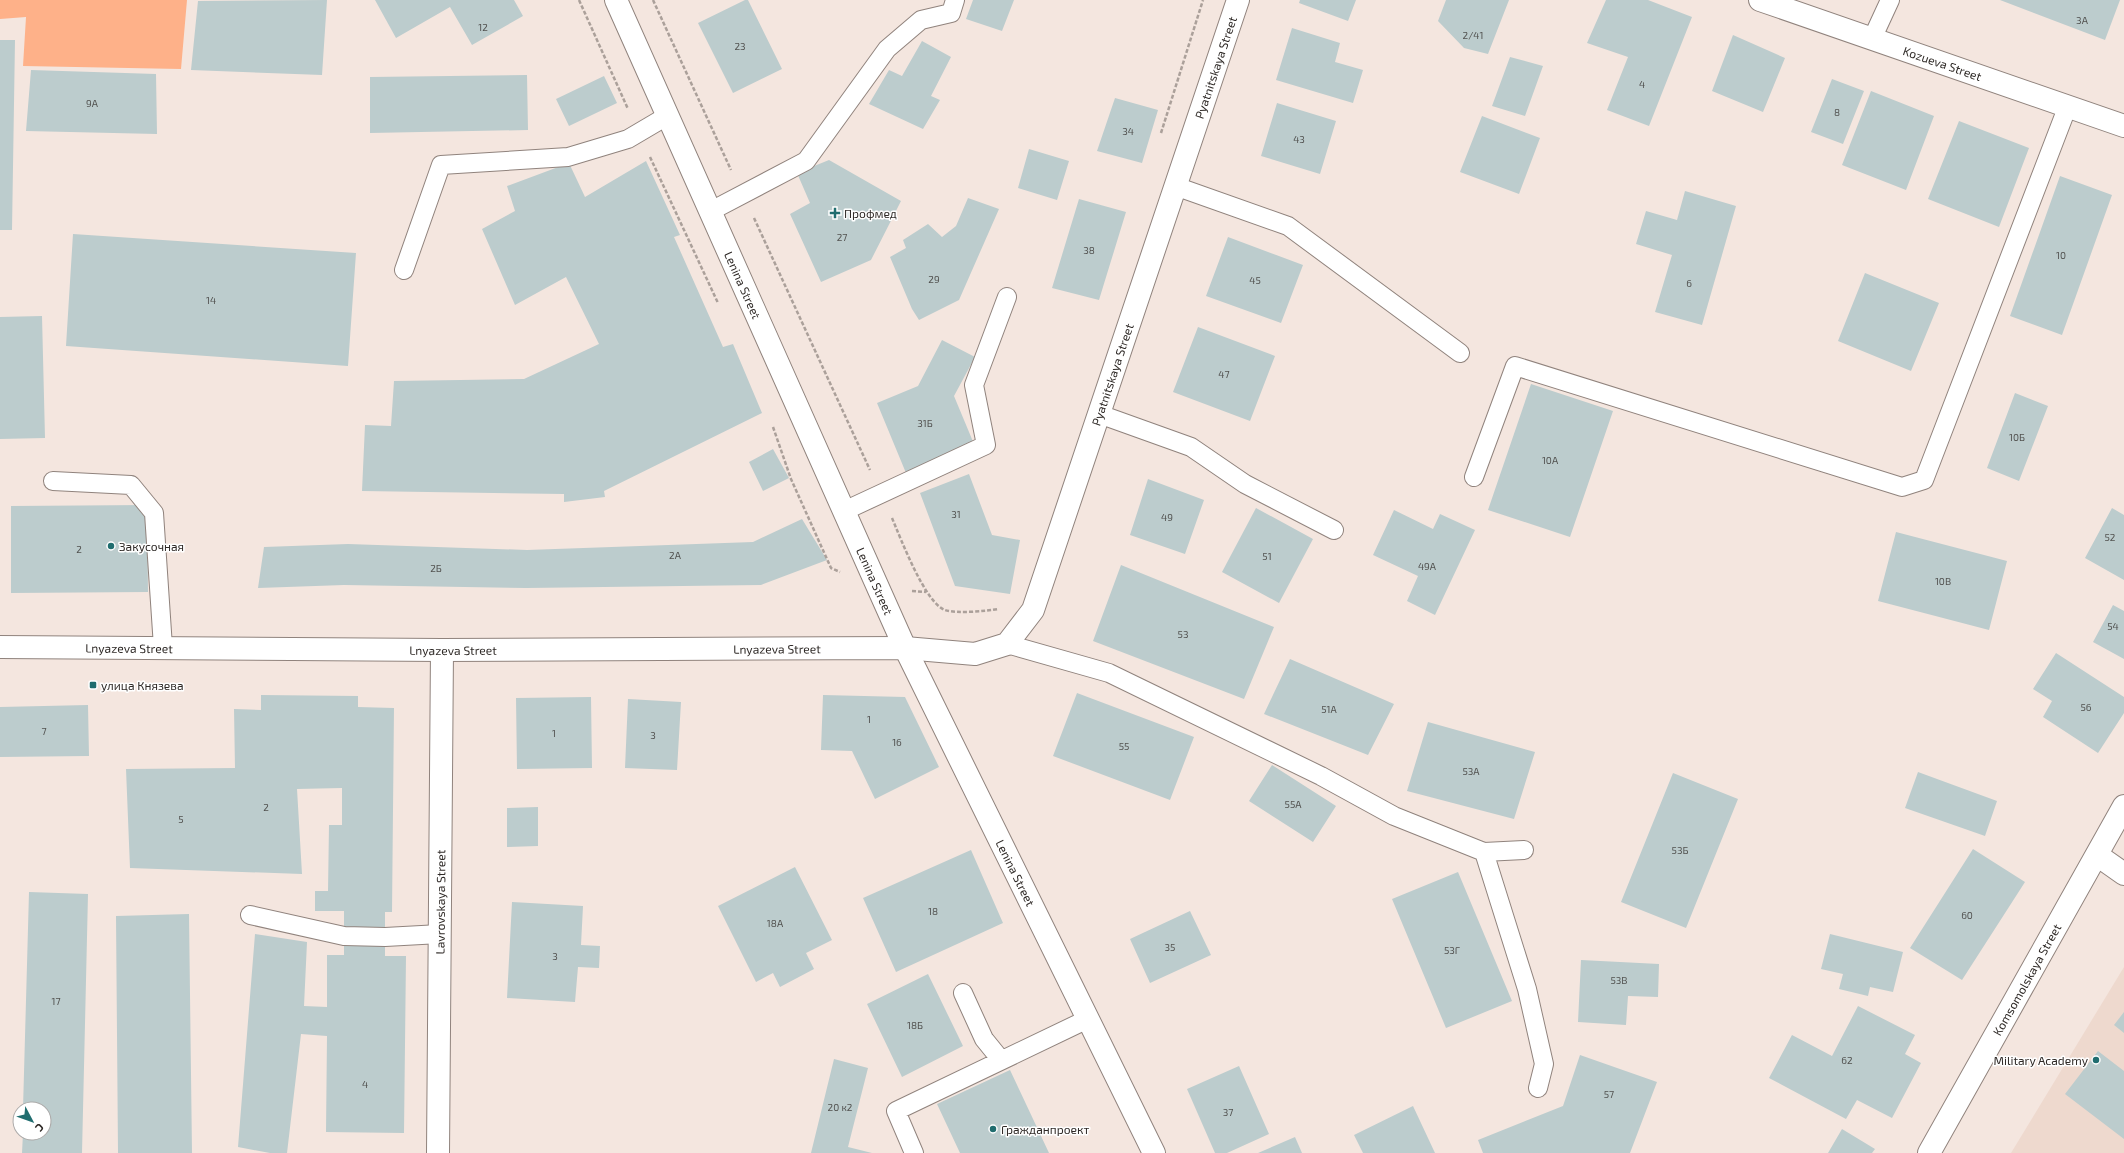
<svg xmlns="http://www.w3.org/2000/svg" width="2124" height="1153" viewBox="0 0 2124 1153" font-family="'Exo 2',sans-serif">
  <rect width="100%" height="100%" fill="#f4e6df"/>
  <path fill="#eed9ce" d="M2124,967v186h-113z"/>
  <path fill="#feb189" d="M0,0h187l-6,69 -158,-3 3,-49 -26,2z"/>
  <path fill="#bccccd" d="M327,0l-5,75 -131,-5 7,-69z
    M375,0h139l9,16 -51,29 -22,-38 -54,31z
    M745,0h3l34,69 -49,24 -35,-70z
    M973,0h41l-12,31 -36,-12z
    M1300,0h56l-8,21 -49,-18z
    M1446,0h63l-21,54 -24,-6 -26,-27z
    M1606,0h42l44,17 -43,109 -42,-16 21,-53 -41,-14z
    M2000,0h120l-15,40z
    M1292,28l48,15 -5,19 28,8 -10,33 -77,-23z
    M1733,35l52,23 -22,54 -51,-21z
    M0,40h15l-3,190h-12z
    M922,41l29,16 -20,39 9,4 -17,29 -54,-25 20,-34 13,6z
    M1510,57l33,9 -18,50 -33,-10z
    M31,70l125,4 1,60 -131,-3z
    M527,75l1,55 -158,3v-56z
    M604,76l13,27 -48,23 -13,-27z
    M1832,79l32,12 -21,53 -32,-12z
    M1871,91l63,25 -28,74 -64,-25z
    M1115,98l43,12 -16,53 -45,-12z
    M1277,103l59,18 -16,53 -59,-18z
    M1482,116l58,22 -21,56 -59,-22z
    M1959,121l70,27 -30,79 -71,-28z
    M1029,149l40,12 -12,39 -39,-12z
    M829,160l72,41 -30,59 -50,22 -31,-68 20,-11 -13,-30z
    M646,161l34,74 -6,2 49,110 10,-3 29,69 -158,78 1,6 -41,5v-8l-202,-3 3,-66 26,1 3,-45 130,-2 75,-35 -33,-67 -51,28 -33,-76 33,-18 -8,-25 62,-23 16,34z
    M2060,176l52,19 -50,140 -52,-19z
    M1685,191l51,15 -34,119 -47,-13 17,-57 -36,-11 10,-33 31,9z
    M968,198l31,11 -40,91 -40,20 -7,-11 -22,-52 16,-9 -3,-8 25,-16 14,13 14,-11z
    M1079,199l47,13 -27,88 -47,-12z
    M73,234l283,19 -8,113 -282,-20z
    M1228,237l75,28 -22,58 -75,-27z
    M1865,273l74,30 -28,68 -73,-30z
    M42,316l3,122 -45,1v-122z
    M1198,327l77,29 -25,65 -77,-29z
    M942,340l33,17 -21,39 20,48 -68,29 -29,-70 41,-17z
    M1531,384l82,27 -43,126 -82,-27z
    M2015,393l33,13 -29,75 -32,-13z
    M773,449l16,29 -26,13 -14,-29z
    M969,474l23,61 28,5 -10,54 -55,-8 -35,-93z
    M1148,479l56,21 -19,54 -55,-19z
    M147,505l1,87 -137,1v-87z
    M1256,508l57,31 -34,64 -57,-31z
    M2112,508l12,7v65l-39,-22z
    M1394,510l39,19 7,-15 35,16 -40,85 -28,-14 11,-25 -45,-21z
    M802,519l25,41 -66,25 -235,3 -182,-3 -86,3 6,-41 84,-3 179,6 226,-8z
    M1896,532l111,29 -18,69 -111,-29z
    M1121,565l153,62 -30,72 -151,-58z
    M2113,605l11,6v48l-31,-17z
    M2056,653l68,44v16l-26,40 -55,-36 9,-16 -19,-12z
    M1290,659l104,45 -26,51 -104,-41z
    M1077,693l117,44 -24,63 -117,-44z
    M261,695l97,1v11l36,1 -2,204h-7v44h21l-2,177 -78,-1 1,-96 -26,-2 -14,119h-17l-32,-6 17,-213 52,8 -3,64 23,1v-52h17v-44h-29v-20h13l1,-66h13v-37l-45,1 5,85 -172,-6 -4,-99 109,-1 -1,-59 27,1z
    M823,695l82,2 34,70 -64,32 -23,-48 -31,-1z
    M591,697l1,71 -75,1 -1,-71z
    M628,699l53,3 -4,68 -52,-2z
    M88,705l1,51 -89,1v-50z
    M1428,722l107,30 -21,67 -107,-28z
    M1272,765l64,41 -23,36 -64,-41z
    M1918,772l79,29 -12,35 -80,-28z
    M1673,773l65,26 -52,129 -65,-26z
    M538,807v39l-31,1v-39z
    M1973,849l52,33 -63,98 -52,-32z
    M971,850l32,73 -107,49 -33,-74z
    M795,867l37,73 -26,13 8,16 -34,18 -7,-14 -17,9 -38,-76z
    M1458,872l54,129 -66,27 -54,-129z
    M29,892l59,2 -6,259h-60l1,-20h21v-24h-21z
    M512,902l71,4 -2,39 19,1 -1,22 -21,-1 -3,35 -68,-4z
    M1190,911l21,44 -61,28 -20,-44z
    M189,914l3,239h-74l-2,-237z
    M1830,934l73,18 -10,40 -23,-5 -2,9 -29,-7 4,-15 -22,-5z
    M1581,960l78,4 -1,33 -30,-1 -2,29 -48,-3z
    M928,974l35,72 -61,31 -35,-73z
    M1858,1006l57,29 -10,19 16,9 -29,55 -35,-18 -11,19 -77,-41 23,-43 40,21z
    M2124,1012v21l-10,-8z
    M2098,1051l26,20v68l-59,-45z
    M1580,1055l77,27 -27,71h-147l-5,-13 85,-34z
    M834,1059l34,9 -20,79 24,6h-61z
    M1239,1066l30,68 -42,19h-12l-28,-64z
    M1010,1070l39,83h-89l-23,-49z
    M1413,1106l22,47h-72l-9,-18z
    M1842,1129l33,20 -3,4h-44z
    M1295,1137l7,16h-44z"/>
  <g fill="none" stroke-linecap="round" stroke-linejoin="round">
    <g stroke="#90837d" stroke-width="20">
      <path id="lane" d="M1872,39l18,-39
        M1175,186l113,40 172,127
        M709,212l97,-51 81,-112 34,-29 30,-7 4,-13
        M404,270l37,-105 127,-8 60,-18 39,-23
        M1099,414l92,33 54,37 89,46
        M1474,477l41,-111 387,121 22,-7 143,-372
        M53,481l78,4 23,28 9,134
        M844,511l142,-66 -12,-60 33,-88
        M1007,644l102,29 212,103 73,40 90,36 40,-2
        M1484,852l43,137 17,75 -6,24
        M250,915l94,21 41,1 55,-3
        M963,993l21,46 17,21
        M914,1153l-18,-42 192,-92"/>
    </g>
    <g stroke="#90837d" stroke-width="24">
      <g id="street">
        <path id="s1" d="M1760,0l364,126"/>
        <path d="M2097,855l27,19"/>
      </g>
    </g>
    <g stroke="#90837d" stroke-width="24">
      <g id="secondary">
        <path id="s2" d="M616,0l289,648 249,505"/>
        <path id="s3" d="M0,647l442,3 463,-2 70,6 32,-10 26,-34 205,-610"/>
        <path id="s4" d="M438,1153l4,-503"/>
        <path id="s5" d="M1929,1153l195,-347"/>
      </g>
    </g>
    <path stroke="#aba09a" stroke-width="2.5" stroke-dasharray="4 2" stroke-linecap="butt" d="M579,0l49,109
      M653,0l78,170
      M1161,133l42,-133
      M650,157l68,146
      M754,218l116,252
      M773,427l18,52 40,89 9,4
      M892,518c9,21 33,85 53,92 12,4 41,1 53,-1
      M912,591l14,1"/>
    <use href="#lane" stroke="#fff" stroke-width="18"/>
    <use href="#street" stroke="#fff" stroke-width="22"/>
    <use href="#secondary" stroke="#fff" stroke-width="22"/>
  </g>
  <g fill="#206d6f" stroke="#fff" stroke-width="1.5">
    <path d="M833 207h4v4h4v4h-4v4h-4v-4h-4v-4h4z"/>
    <circle cx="111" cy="546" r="4"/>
    <rect x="89" y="681" width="8" height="8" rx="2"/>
    <circle cx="2096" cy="1060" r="4"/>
    <circle cx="993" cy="1129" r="4"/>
  </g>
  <g text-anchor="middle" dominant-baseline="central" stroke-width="3" stroke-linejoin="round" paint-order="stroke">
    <g font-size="10" fill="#525250">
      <text x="2082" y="20">3А</text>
      <text x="483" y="27">12</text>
      <text x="1473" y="35">2/41</text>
      <text x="740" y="46">23</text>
      <text x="1642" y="84">4</text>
      <text x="92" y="103">9А</text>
      <text x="1837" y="112">8</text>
      <text x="1128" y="131">34</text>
      <text x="1299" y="139">43</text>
      <text x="842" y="237">27</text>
      <text x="1089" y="250">38</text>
      <text x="2061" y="255">10</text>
      <text x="934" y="279">29</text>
      <text x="1255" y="280">45</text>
      <text x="1689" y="283">6</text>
      <text x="211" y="300">14</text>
      <text x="1224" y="374">47</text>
      <text x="925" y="423">31Б</text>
      <text x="2017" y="437">10Б</text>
      <text x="1550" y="460">10А</text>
      <text x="956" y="514">31</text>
      <text x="1167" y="517">49</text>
      <text x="2110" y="537">52</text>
      <text x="79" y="549">2</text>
      <text x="675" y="555">2А</text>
      <text x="1267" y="556">51</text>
      <text x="1427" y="566">49А</text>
      <text x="436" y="568">2Б</text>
      <text x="1943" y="581">10В</text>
      <text x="2113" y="626">54</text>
      <text x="1183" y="634">53</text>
      <text x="2086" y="707">56</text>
      <text x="1329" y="709">51А</text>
      <text x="869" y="719">1</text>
      <text x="44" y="731">7</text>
      <text x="554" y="733">1</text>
      <text x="653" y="735">3</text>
      <text x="897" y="742">16</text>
      <text x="1124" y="746">55</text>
      <text x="1471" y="771">53А</text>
      <text x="1293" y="804">55А</text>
      <text x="266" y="807">2</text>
      <text x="181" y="819">5</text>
      <text x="1680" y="850">53Б</text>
      <text x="933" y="911">18</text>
      <text x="1967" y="915">60</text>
      <text x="775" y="923">18А</text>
      <text x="1170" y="947">35</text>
      <text x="1452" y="950">53Г</text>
      <text x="555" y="956">3</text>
      <text x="1619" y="980">53В</text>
      <text x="56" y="1001">17</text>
      <text x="915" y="1025">18Б</text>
      <text x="1847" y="1060">62</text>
      <text x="365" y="1084">4</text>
      <text x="1609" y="1094">57</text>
      <text x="840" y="1107">20 к2</text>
      <text x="1228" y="1112">37</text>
    </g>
    <g font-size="12" fill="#2f2a27" stroke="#fff">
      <text stroke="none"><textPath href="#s1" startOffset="193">Kozueva Street</textPath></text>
      <text stroke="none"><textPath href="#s3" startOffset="1624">Pyatnitskaya Street</textPath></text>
      <text stroke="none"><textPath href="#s2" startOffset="312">Lenina Street</textPath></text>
      <text stroke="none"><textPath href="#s3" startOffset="1300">Pyatnitskaya Street</textPath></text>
      <text stroke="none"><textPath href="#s2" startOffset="636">Lenina Street</textPath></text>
      <text stroke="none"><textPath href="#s3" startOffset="129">Lnyazeva Street</textPath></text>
      <text stroke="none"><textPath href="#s3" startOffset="777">Lnyazeva Street</textPath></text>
      <text stroke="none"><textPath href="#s3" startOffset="453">Lnyazeva Street</textPath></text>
      <text stroke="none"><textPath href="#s2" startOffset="960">Lenina Street</textPath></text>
      <text stroke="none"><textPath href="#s4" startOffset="251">Lavrovskaya Street</textPath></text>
      <text stroke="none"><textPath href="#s5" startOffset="199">Komsomolskaya Street</textPath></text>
    </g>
    <g font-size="12" fill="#2f2a27" stroke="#fff" text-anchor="start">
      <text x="844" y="213">Профмед</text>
      <text x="119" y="546">Закусочная</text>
      <text x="101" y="685">улица Князева</text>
      <text x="2088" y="1060" text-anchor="end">Military Academy</text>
      <text x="1001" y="1129">Гражданпроект</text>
    </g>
  </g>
  <g transform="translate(32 1121) rotate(131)"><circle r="19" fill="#ffffff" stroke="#acaaa9"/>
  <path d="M0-3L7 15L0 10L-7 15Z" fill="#206d6f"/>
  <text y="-6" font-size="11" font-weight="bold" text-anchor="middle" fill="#2f2a27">С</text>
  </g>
</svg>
